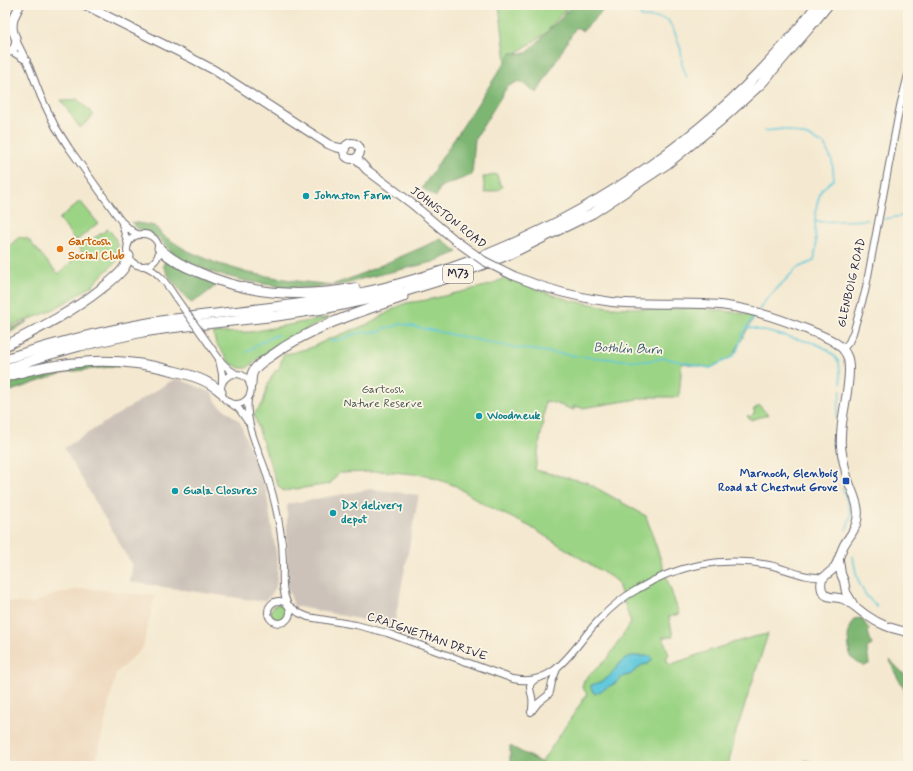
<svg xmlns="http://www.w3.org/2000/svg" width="913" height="771" viewBox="0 0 913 771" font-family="Mynerve,sans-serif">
  <rect width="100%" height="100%" fill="#fcf5e5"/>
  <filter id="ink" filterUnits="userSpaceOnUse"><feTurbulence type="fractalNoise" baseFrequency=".025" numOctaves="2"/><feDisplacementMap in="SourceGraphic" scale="8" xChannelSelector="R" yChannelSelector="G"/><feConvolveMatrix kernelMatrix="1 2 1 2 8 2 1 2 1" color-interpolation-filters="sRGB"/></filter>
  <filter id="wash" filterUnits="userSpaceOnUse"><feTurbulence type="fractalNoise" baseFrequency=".012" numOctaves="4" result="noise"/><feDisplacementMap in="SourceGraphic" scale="16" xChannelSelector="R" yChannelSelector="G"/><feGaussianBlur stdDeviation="0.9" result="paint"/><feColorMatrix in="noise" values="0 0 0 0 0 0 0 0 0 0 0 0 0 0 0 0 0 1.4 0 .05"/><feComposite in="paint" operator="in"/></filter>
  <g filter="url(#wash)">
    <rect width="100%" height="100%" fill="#f4e9d0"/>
    <path fill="#edd7bb" d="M85,588l70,8 -12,52 -27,25 -21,93h-90v-165l26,3 25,-10z"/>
    <path fill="#ccc2b9" d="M176,378l35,14 6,11 23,19 26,68 12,76 -2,21 -5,8 -6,5 -7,1 -128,-19 2,-17 -68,-117z
      M371,489l48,6 -25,131 -100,-20 -7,-20v-82z"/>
    <path fill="#9cd485" stroke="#5f7b60" d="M499,5h70l-23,28 -40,27z
      M77,99l17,16 -14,13 -19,-28 7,1z
      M494,174l3,1 3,9 2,1v2l-4,3 -13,3 -2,-16h4z
      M80,201l18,22 -22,18 -17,-22z
      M108,229c9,9 10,17 11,29l-7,8 -10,9 -9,10 -23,15 -24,13 -30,11 -11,5v-79l14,-13 9,2 30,35 24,-22 -3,-5 6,-3z
      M506,277l44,17 23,7 36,6 53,2 37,-1 26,3 22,3 8,2 -23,41 -22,11 -28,-5 -3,34h-29l-67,11 -9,-2v4l-23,-8 -6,-1 -2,21 -8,48 51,12 60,34 33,98 -10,3 4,20h-10l6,18 -3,2 3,8c33,-11 65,-25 99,-31l-32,98 -8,34h-189l48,-72 -5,-7 2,-7 24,-22 23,-35 -14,-42 -88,-55 -44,-21 -29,-19 -30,-11 -46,-4 -10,1 -31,1 -9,11 -47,7 -1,-2 -4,-3 -16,-46 -8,-26 9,-11 5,-19 7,-13 4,-2 4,-14 27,-7 19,-9 42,-16 24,-15 11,-5 21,-3 63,-15z
      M330,317l-23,12 -42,24 -18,15h-7l-10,-5 -14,-20 -3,-10 38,-1z
      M759,405l9,10 -18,5 -3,-4 1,-1 2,2 5,-5 -2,-2z
      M271 612a8 8 0 1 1 16 0a8 8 0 1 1-16 0Z
      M805,760l18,5v1h-19z"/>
    <path fill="#7db672" stroke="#506c56" d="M572,5h36l-25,26 -7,-4 -39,66 -18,-12 -12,6 -32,52 -3,36 -32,12 -4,10 -14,-9 89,-135h16l36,-37z
      M131,222l24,4 7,9 24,15 30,13 33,10 48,8 35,4 22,-8 87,-38 17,13 -25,10 -72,17 -14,5 -36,4h-23l-42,-7 -32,-8 -18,-7 -22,-11 -14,-16 -23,-11z
      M165,261l34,15 18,9 -17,13 -9,5 -20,-23 -8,-14z
      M28,321l-23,15v-5z
      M97,362l22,4 -53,6 -61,21v-7l41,-15z
      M861,618l8,11 -1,3 4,13 -5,3 2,16 -5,2c-6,-2 -9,-6 -14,-9l-2,-19 1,-10 5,-9z
      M890,660l13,13 5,7v24l-4,-15 -9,-16z
      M510,746l36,19 1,1h-37z"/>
    <path fill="#60c8dc" stroke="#41758c" d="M632,656h19l1,4 -4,4 -6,1 -12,10 -6,1 -10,8 -19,10 -4,-6v-3c8,-2 17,-6 22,-13 5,-7 10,-14 19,-16z"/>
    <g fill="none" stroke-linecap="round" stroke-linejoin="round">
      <path stroke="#60c8dc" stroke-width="1.5" d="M633,5l9,12 16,1 10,2 7,13 6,17 1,14 5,14
        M884,219l24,-4
        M815,222l52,-2
        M759,310l6,-9 32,-33 17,-7 2,-13 -1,-26 1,-14 5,-18 13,-11 -2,-18 -8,-17 -17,-8 -24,-7 -19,2
        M747,327l67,16 13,6 7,7 5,6 2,21
        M330,341l12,-2 9,-4 13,-3h18l1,-4 9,-1 10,-3 109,23 66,9 45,4 26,1 16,-3 46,10 22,-11 5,-6 7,-19 12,-18
        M247,352c9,-7 19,-14 31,-17
        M836,418l5,-28
        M832,440l5,21
        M843,488l8,27 -5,15
        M853,556c2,13 4,27 13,39 3,4 7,8 11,12"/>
    </g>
  </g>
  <g filter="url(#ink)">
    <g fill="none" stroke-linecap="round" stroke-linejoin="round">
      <g stroke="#6c686f" stroke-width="8">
        <path id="minor" d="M16,40l13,26 12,31 14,29 14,22 52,73 12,11 6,3
          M11,51l16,10
          M122,224l6,21
          M127 250a16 16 0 1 1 32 0a16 16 0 1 1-32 0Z
          M144,266c15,5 24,20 32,32
          M208,343c8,11 15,24 28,31
          M843,349l6,-7 4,-9 12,-41 35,-186 8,-31
          M219,360l3,14v9
          M221 389a15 15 0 1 1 30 0a15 15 0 1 1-30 0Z
          M248,399c-3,26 10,49 18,73 6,19 11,38 14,57 2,11 3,22 3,33 0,16 -2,28 5,43
          M233,405l6,4 9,13
          M268 612a11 11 0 1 1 22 0a11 11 0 1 1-22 0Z
          M288,605l11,8 9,4 48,8 31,8 126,46c43,9 60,-32 85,-58 11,-12 25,-24 40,-32 38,-24 86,-33 131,-24 19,4 36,14 56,12
          M532,710c0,-4 1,-9 0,-13 -2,-9 -5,-12 4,-18
          M531,712l7,-9 10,-8 2,-3 2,-10 5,-13"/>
      </g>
      <g stroke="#6c686f" stroke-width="10">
        <path id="major" d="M85,5l108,54 21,11 114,74 7,3 10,2
          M5,28l9,-11 6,-12
          M5,53c7,-1 12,-6 11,-14 -1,-3 -3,-6 -3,-9 -1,-4 0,-9 1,-13
          M344 151a8 8 0 1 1 16 0a8 8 0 1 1-16 0Z
          M356,158l11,12 44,33 45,38
          M514,276c31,13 64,22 98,26 38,4 77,-1 115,4 29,4 57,14 84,25 14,6 30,11 36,25 2,4 2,9 2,14 0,26 -10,51 -8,76 1,11 4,21 6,31 5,16 15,31 9,47 -2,8 -8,14 -12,21 -4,8 -5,16 -10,23 -3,4 -9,7 -12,12 -1,3 -1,7 0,10 4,10 14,6 21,9 9,4 16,11 23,16 14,10 26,14 42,17
          M839,560l2,14 3,7 2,11 7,12"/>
      </g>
      <g stroke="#6c686f" stroke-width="11">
        <path id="highway" d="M159,248c11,11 24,18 39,24 50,23 103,26 157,16
          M5,346c33,-17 67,-34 96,-57 8,-6 17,-13 23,-21 2,-4 4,-7 5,-12
          M5,359c56,-18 112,-32 169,-40 41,-6 83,-9 123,-15 23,-3 46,-7 68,-12 27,-5 54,-14 80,-22 146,-50 279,-142 372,-265
          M5,369l43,-14 32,-9 63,-14 27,-4 107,-12 46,-7 80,-17 45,-14 62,-24 83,-41 74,-49 53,-43 41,-37 49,-57 18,-22
          M5,377c57,-17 111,-22 169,-6 17,4 34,9 47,21
          M251,384c0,-5 0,-10 3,-14 4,-6 11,-10 17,-14 38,-28 87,-44 132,-59"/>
      </g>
      <use href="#minor" stroke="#fff" stroke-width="6"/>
      <use href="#major" stroke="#fff" stroke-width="8"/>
      <use href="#highway" stroke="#fff" stroke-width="9"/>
      <g stroke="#6c686f" stroke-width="8" stroke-linecap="butt">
        <path id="minor-bridge" d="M176,298l32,45"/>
      </g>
      <g stroke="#6c686f" stroke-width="10" stroke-linecap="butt">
        <path id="major-bridge" d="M456,241l28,20 30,15"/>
      </g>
      <use href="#minor-bridge" stroke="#fff" stroke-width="6"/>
      <use href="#major-bridge" stroke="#fff" stroke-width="8"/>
    </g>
  </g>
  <g fill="#0f9aa8" stroke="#fcf5e5" stroke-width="1.5">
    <circle cx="306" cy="196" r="4"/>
    <circle cx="479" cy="416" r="4"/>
    <circle cx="175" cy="491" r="4"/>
    <circle cx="333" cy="513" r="4"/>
  </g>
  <circle fill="#e8710a" stroke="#fcf5e5" stroke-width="1.5" cx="60" cy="249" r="4"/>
  <rect fill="#1a4fb4" stroke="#fcf5e5" stroke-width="1.5" x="842" y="477" width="8" height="8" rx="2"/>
  <g text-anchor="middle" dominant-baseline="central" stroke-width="3.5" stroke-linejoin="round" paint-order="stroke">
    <rect fill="#fcf5e5" stroke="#63616e" stroke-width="1" x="443" y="265" width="30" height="18" rx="3"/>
    <g font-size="11" font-weight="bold" fill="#22223b">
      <text x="458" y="274">M73</text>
    </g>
    <g font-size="12" font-weight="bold" fill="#0d838f" stroke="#fcf5e5" text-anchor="start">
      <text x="314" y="196">Johnston Farm</text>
      <text x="487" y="416">Woodneuk</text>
      <text x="183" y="491">Guala Closures</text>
      <text x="341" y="506">DX delivery<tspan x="341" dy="14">depot</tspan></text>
    </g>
    <g font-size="12" fill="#22223b" stroke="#fcf5e5">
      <text transform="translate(448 218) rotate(38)">JOHNSTON ROAD</text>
      <text transform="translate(852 283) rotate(-77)">GLENBOIG ROAD</text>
      <text transform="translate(427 637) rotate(19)">CRAIGNETHAN DRIVE</text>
    </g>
    <g font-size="12" font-weight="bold" fill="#c56008" stroke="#fcf5e5" text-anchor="start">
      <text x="68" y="242">Gartcosh<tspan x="68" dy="14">Social Club</tspan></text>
    </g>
    <g font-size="12" fill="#475751" stroke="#fcf5e5">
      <text x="383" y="390">Gartcosh<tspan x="383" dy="14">Nature Reserve</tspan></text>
    </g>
    <g font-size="12" font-weight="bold" fill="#164399" stroke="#fcf5e5" text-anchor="end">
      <text x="838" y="474">Marnoch, Glenboig<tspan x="838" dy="14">Road at Chestnut Grove</tspan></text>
    </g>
    <g font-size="13" font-style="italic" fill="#385c73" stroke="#fcf5e5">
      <text transform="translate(628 349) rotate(2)">Bothlin Burn</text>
    </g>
  </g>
  <rect width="913" height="771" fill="none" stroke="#fcf5e5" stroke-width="20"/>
</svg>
